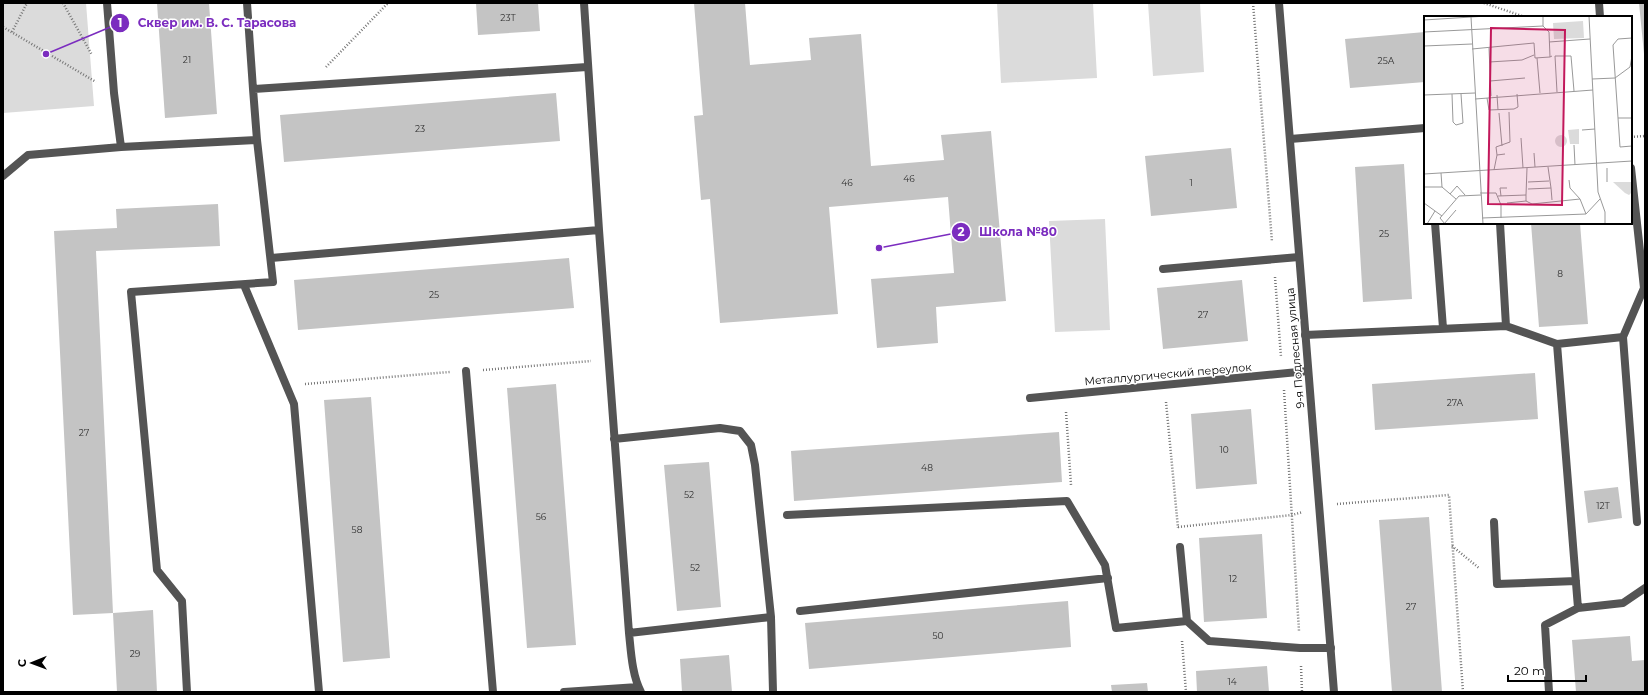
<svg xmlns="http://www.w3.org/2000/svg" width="1648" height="695" viewBox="0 0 1648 695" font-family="Montserrat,sans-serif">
  <rect width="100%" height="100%" fill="#fff"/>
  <path fill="#dbdbdb" d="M3,3h83l8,103 -91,7z
    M997,3h96l4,75 -96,5z
    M1148,3h52l4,69 -51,4z
    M1105,219l5,111 -55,2 -6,-111z"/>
  <path fill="#c4c4c4" d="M157,3h52l8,111 -52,4z
    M476,3h62l2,28 -62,4z
    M694,3h51l5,62 61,-5 -2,-22 52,-4 10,132 73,-6 -3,-25 50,-4 15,170 -70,6 2,36 -61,5 -6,-69 83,-6 -6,-76 -119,10 9,107 -118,9 -10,-124 -9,1 -7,-84 9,-1z
    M1639,3h6v51h-1z
    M1425,32v50l-75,6 -5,-49z
    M556,93l4,48 -276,21 -4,-47z
    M1231,148l6,60 -86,8 -6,-60z
    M1404,164l8,135 -49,3 -8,-135z
    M218,204l2,42 -124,5 17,362 -40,2 -19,-384 63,-3 -1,-19z
    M1531,223h49l8,101 -49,3z
    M569,258l5,50 -276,22 -4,-50z
    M1242,280l6,61 -85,8 -6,-61z
    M1535,373l3,46 -163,11 -3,-46z
    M556,384l20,261 -49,3 -20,-260z
    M371,397l19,261 -47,4 -19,-262z
    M1251,409l6,75 -61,5 -5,-75z
    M1059,432l3,50 -268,19 -3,-50z
    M709,462l12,145 -44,4 -13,-146z
    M1618,487l4,31 -34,5 -4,-32z
    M1429,517l13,175h-50l-13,-172z
    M1262,534l5,84 -63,4 -5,-84z
    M1068,601l3,46 -262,22 -4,-46z
    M153,610l4,82h-40l-4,-79z
    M1630,636l2,25 13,-1v32h-69l-4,-52z
    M729,655l3,37h-50l-2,-33z
    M1267,666l2,26h-72l-1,-21z
    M1147,683l1,9h-36l-1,-7z"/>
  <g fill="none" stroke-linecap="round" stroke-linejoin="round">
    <path stroke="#767676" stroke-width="2.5" stroke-dasharray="1 2" stroke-linecap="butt" d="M63,3l29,52
      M1253,3l19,239
      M1484,3l41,14
      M3,27l93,55
      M12,32l15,-29
      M326,67l62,-64
      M1631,137l14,-1
      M1275,277l6,80
      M483,370l108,-9
      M305,384l145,-12
      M1284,390l15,241
      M1166,402l12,126
      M1066,412l5,73
      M1337,504l112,-9 14,197
      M1178,527l114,-12 11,-3
      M1452,546l27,22
      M1182,641l4,51
      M1301,666l1,26"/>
    <path stroke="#545454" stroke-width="8" d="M107,3l7,90 7,54
      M247,3l6,86 334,-22
      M584,3l15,227 30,403c2,19 3,42 12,59
      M1599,3l1,14
      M1290,139l135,-11
      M3,176l25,-21 93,-8 136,-7 -4,-51
      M1435,223l8,105
      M1500,223l6,103
      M271,258l328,-28
      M1163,269l136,-12
      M244,285l50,119 25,288
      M1305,335l201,-9 51,18 21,264
      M1623,337l21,-49 -13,-120
      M1557,344l66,-7 14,185
      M466,371l27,321
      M1030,398l278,-27
      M614,439l106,-11 20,3 11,14 4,20 16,152 2,75
      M787,515l280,-14 38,64 11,63 71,-7 -7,-74
      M1494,522l3,62 79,-3
      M800,611l308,-33
      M1187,621l22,20 91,7h31
      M629,633l142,-16
      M187,692l-5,-91 -25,-31 -26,-278 142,-10 -16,-142
      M564,692l74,-5
      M1549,692l-4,-67 33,-17 45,-5 22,-15"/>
    <path stroke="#545454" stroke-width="8" d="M1279,3l55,689"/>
  </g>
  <g text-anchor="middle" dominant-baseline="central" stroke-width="3" stroke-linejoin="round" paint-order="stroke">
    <g font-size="9" fill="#313131">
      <text x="508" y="17">23Т</text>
      <text x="187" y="59">21</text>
      <text x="1386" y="60">25А</text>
      <text x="420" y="128">23</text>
      <text x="909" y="178">46</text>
      <text x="847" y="182">46</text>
      <text x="1191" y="182">1</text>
      <text x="1384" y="233">25</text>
      <text x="1560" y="273">8</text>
      <text x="434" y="294">25</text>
      <text x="1203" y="314">27</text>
      <text x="1455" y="402">27А</text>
      <text x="84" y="432">27</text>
      <text x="1224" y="449">10</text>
      <text x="927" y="467">48</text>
      <text x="689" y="494">52</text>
      <text x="1603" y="505">12Т</text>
      <text x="541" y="516">56</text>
      <text x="357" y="529">58</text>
      <text x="695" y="567">52</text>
      <text x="1233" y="578">12</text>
      <text x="1411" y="606">27</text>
      <text x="938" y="635">50</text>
      <text x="135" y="653">29</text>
      <text x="1232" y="681">14</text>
    </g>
    <g font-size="11" fill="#000" stroke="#fff">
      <text transform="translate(1295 348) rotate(-95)">9-я Подлесная улица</text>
      <text transform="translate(1168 374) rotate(-5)">Металлургический переулок</text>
    </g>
  </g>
  <g transform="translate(1424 16)">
    <rect width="208" height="208" fill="#fff"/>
    <path d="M159,5l1,17 -30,1 -1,-16zM155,113v15h-9l-2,-14zM131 125a6 6 0 1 1 12 0a6 6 0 1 1-12 0ZM189,166h19v10l-3,3 -4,-2z" fill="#dbdbdb"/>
    <path fill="none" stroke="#999" stroke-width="1" d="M119,0v10l6,6 1,25 2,-1M165,0l9,176 7,20v12M47,1l12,207M0,4l63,-4M0,16l119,-6M208,22l-14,1 -5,6 7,102 12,-1M125,26l41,-3M0,30l48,-2M65,32l2,48M48,33l62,-6 1,15 15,-1M113,42l3,35M65,46l33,-2 12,-5M168,63l23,-1 15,-11 2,-11M66,65l35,-3M133,76l-2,-36h16l3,35M28,78l1,28 3,3 7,-2 -2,-29M0,79l51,-2M73,79l1,15M63,82l2,12 25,-1 4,-2 -1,-13M51,83l118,-9M75,97l3,33M194,102h14M158,114l13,-1M97,122l2,30M150,129l1,20M110,137l1,14M81,138l-8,1 -1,-8 14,-5 -1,-30M183,152v14M70,154l3,-15M17,157l1,14 14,12M0,158l208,-13M145,164l1,8 10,11 6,15M104,166l21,-1M0,171h18M127,172l1,12M104,173l23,-1 -3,-21M56,177h16l5,12v13M26,178l7,-8 8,9M74,180l28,-1 1,-27M77,180l-1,-8h7M102,185l6,3 48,-5M0,187l18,13M83,187l19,-2v-6M58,202l104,-4 14,-15M3,208l8,-13M20,208l12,-14M21,208l-5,-6 19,-22 22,-1"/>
    <path fill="#c2185b" fill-opacity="0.15" stroke="#c2185b" stroke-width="2" d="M67,12l74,2 -3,175 -74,-1z"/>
    <rect width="208" height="208" fill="none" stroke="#000" stroke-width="2"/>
  </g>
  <path fill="none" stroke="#7b2cbf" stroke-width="1.5" d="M46 54L120 23M879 248L961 232"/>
  <g fill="#7b2cbf" stroke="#fff" stroke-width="1.5">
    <circle cx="46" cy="54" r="4"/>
    <circle cx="879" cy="248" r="4"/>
    <circle cx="120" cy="23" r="10"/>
    <circle cx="961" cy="232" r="10"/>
  </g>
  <g font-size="12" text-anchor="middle" font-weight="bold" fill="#fff">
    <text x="120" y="27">1</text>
    <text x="961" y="236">2</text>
  </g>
  <g font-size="12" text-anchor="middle" font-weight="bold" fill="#7b2cbf" stroke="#fff" stroke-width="3" stroke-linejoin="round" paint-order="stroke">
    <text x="217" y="27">Сквер им. В. С. Тарасова</text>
    <text x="1018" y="236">Школа №80</text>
  </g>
  <rect width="1648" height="695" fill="none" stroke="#000000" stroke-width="8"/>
  <g transform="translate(32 663) rotate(269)" stroke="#ffffff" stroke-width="3" paint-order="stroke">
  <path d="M0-3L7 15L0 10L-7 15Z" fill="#000000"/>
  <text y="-6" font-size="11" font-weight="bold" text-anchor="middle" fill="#000000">С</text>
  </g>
  <path d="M1508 675v6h78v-6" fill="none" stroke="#000000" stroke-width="2"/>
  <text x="1514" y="675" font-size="12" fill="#000000" stroke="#ffffff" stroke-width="3" paint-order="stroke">20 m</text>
</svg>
